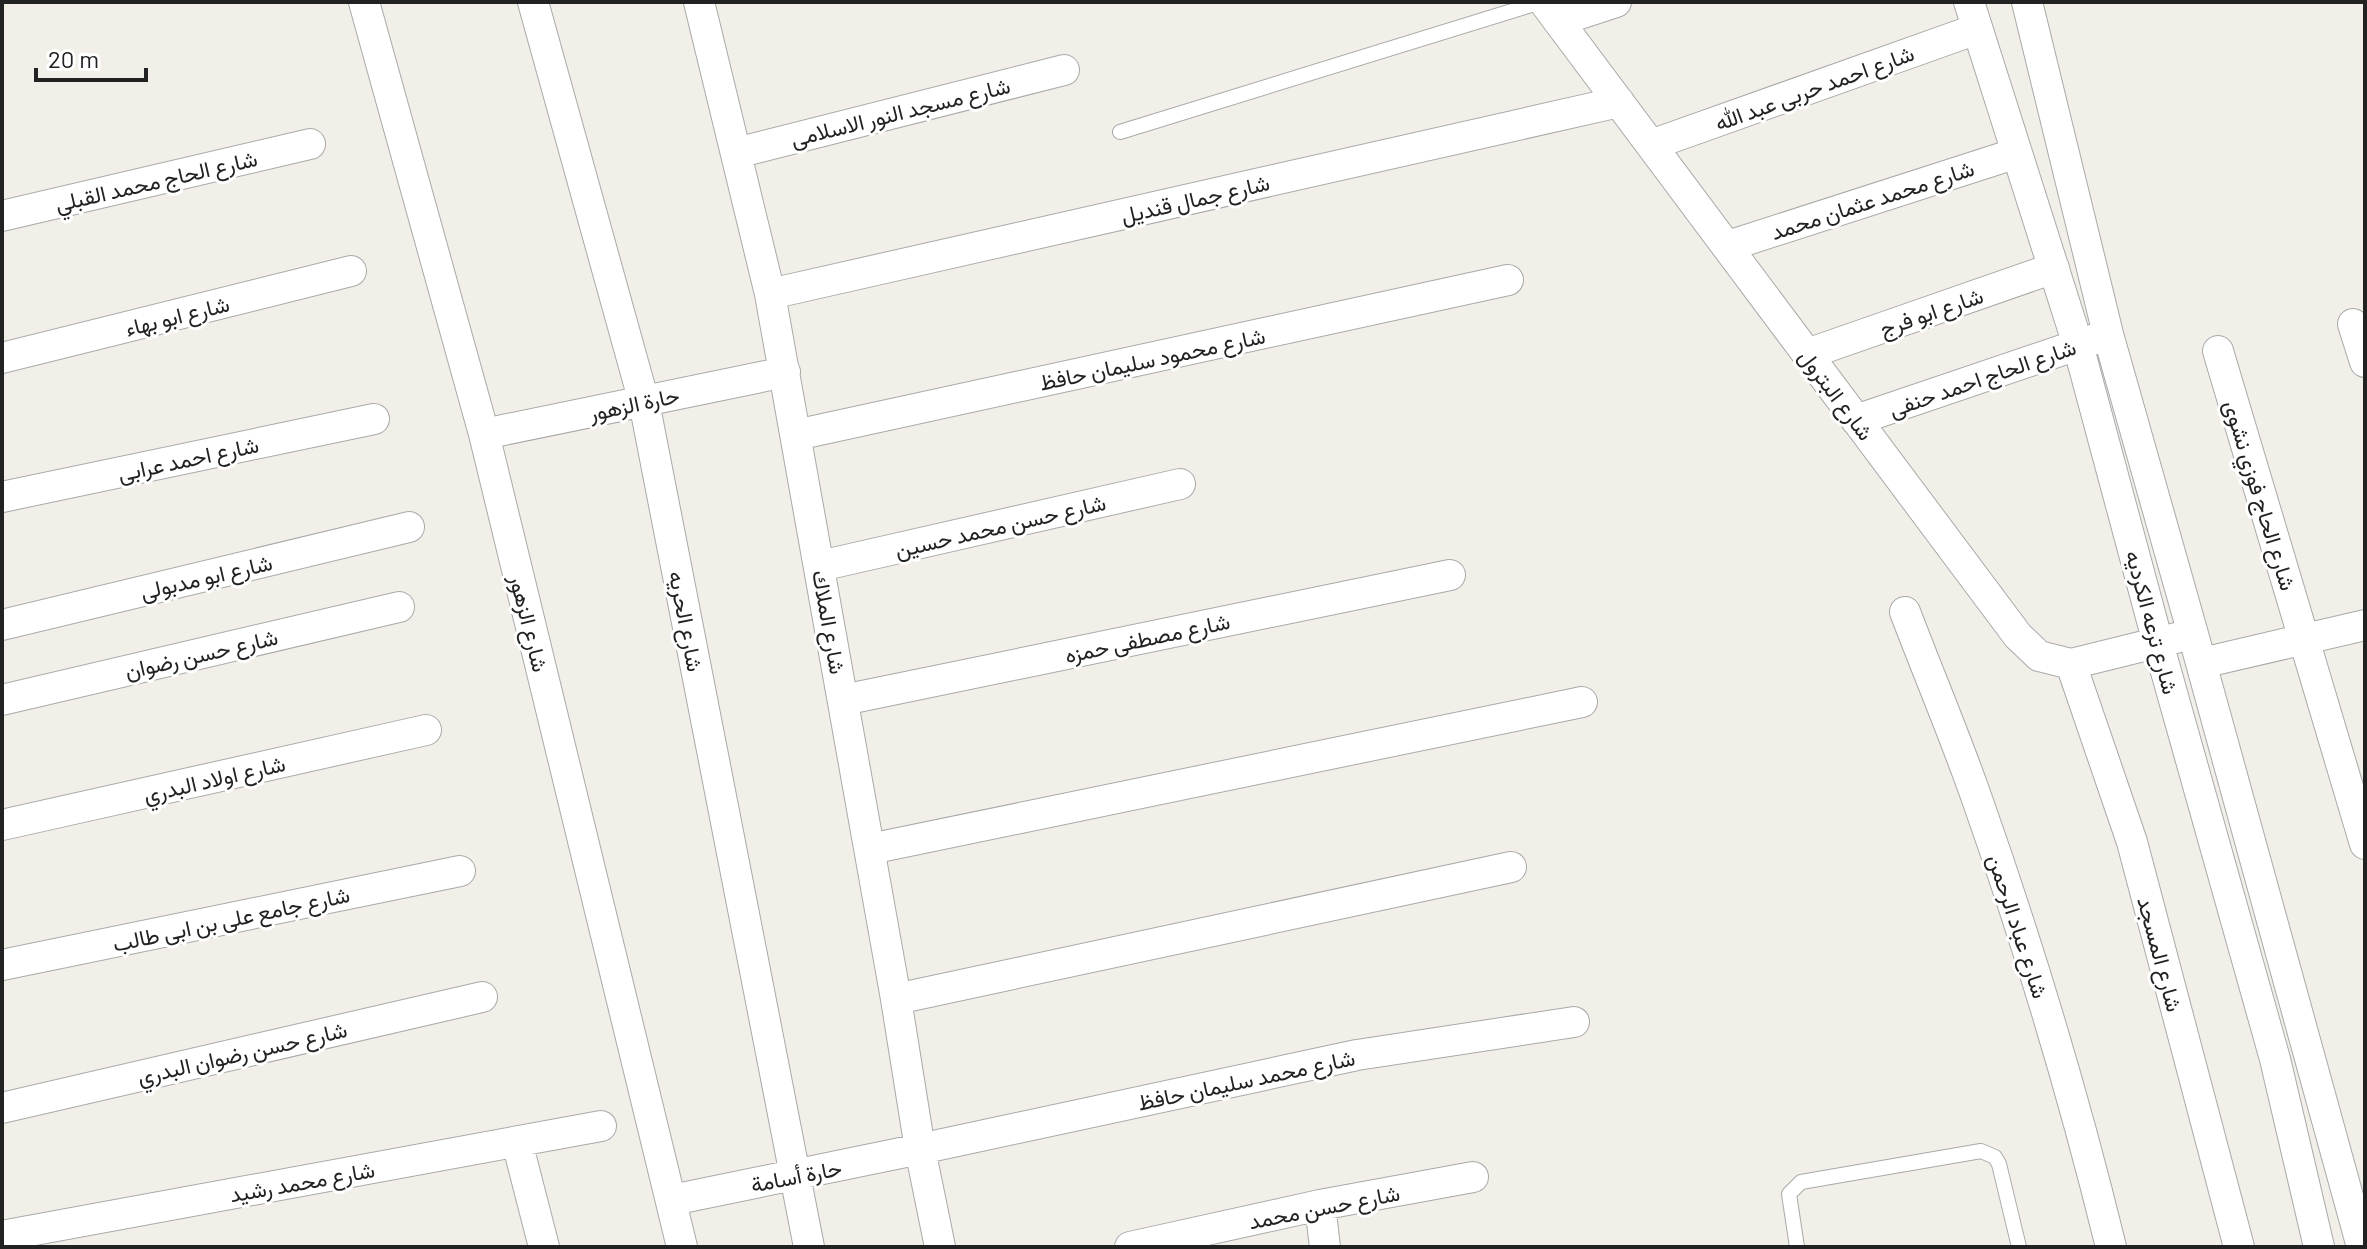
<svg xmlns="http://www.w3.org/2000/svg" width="2367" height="1249" viewBox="0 0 2367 1249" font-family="Barlow,Vazirmatn,sans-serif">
  <rect width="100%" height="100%" fill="#f2efe9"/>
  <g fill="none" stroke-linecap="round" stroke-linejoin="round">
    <g stroke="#a9a9a9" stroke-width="16">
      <path id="lane" d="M1120,132l421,-130
        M1797,1247l-8,-53 12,-12 180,-31 14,6 4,7 20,83"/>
    </g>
    <g stroke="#a9a9a9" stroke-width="32">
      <path id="street" d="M364,2l120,432 198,813
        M533,2l111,400 165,845
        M699,2l71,292 126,705 24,150 20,98
        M1544,2l474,634 21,20 32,8 105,-26
        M1969,2l109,343 80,298 117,416 44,188
        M2027,2l81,332 85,300 169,613
        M1558,21l58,-19
        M1651,145l326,-116
        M736,153l328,-83
        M2,216l308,-72
        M1728,246l289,-93
        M770,294l849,-192
        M2353,324l12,38
        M2218,351l147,493
        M1807,354l247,-86
        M2,358l349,-87
        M1856,420l239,-81
        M484,434l301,-62
        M796,435l712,-155
        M2,497l372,-78
        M820,566l360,-82
        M1905,612c24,63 50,124 72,187 52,147 97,297 134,448
        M2,625l407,-98
        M2202,663l163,-38
        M2071,664l61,178 107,405
        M2,700l397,-93
        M843,700l607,-125
        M2,825l424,-95
        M870,849l712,-147
        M2,965l458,-94
        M896,999l615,-132
        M2,1108l480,-111
        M517,1142l27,105
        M672,1200l248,-51 437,-94 217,-33
        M1320,1205l5,42
        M2,1236l599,-110
        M1130,1247l190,-42 153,-28"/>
    </g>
    <use href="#lane" stroke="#fff" stroke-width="14"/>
    <use href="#street" stroke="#fff" stroke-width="30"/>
  </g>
  <g text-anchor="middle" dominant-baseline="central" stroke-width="6" stroke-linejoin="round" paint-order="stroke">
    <g font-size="22" fill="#222" stroke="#fff">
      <text transform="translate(1814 87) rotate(-20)">شارع احمد حربى عبد الله</text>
      <text transform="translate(900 111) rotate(-14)">شارع مسجد النور الاسلامى</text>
      <text transform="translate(156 180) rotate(-13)">شارع الحاج محمد القبلي</text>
      <text transform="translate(1195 198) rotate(-13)">شارع جمال قنديل</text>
      <text transform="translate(1872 199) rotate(-18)">شارع محمد عثمان محمد</text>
      <text transform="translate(1931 311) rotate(-19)">شارع ابو فرج</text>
      <text transform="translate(177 315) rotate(-14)">شارع ابو بهاء</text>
      <text transform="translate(1152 358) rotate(-12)">شارع محمود سليمان حافظ</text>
      <text transform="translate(1982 377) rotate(-19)">شارع الحاج احمد حنفى</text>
      <text transform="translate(1837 394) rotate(53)">شارع البترول</text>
      <text transform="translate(634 403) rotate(-12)">حارة الزهور</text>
      <text transform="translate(188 458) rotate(-12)">شارع احمد عرابى</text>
      <text transform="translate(2261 495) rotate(73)">شارع الحاج فوزي نشوى</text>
      <text transform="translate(1000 525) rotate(-13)">شارع حسن محمد حسين</text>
      <text transform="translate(206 576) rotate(-13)">شارع ابو مدبولى</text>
      <text transform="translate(687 621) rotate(79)">شارع الحريه</text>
      <text transform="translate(830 622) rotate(80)">شارع الملاك</text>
      <text transform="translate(2153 622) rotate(75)">شارع ترعه الكرديه</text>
      <text transform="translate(530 623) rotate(76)">شارع الزهور</text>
      <text transform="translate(1147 637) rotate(-12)">شارع مصطفى حمزه</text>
      <text transform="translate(201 653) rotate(-13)">شارع حسن رضوان</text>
      <text transform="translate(214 778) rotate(-13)">شارع اولاد البدري</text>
      <text transform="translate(231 918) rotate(-12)">شارع جامع على بن ابى طالب</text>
      <text transform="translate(2019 926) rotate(72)">شارع عباد الرحمن</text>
      <text transform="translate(2161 954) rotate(75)">شارع المسجد</text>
      <text transform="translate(242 1052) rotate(-13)">شارع حسن رضوان البدري</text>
      <text transform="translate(1246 1079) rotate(-12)">شارع محمد سليمان حافظ</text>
      <text transform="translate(796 1175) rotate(-11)">حارة أسامة</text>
      <text transform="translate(302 1181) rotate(-10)">شارع محمد رشيد</text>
      <text transform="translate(1324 1206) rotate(-11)">شارع حسن محمد</text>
    </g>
  </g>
  <rect width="2367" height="1249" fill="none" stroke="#222222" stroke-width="8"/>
  <path d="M36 68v12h110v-12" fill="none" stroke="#222222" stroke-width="4"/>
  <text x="48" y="68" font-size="24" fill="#222222" stroke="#ffffff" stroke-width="6" paint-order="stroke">20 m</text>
</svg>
